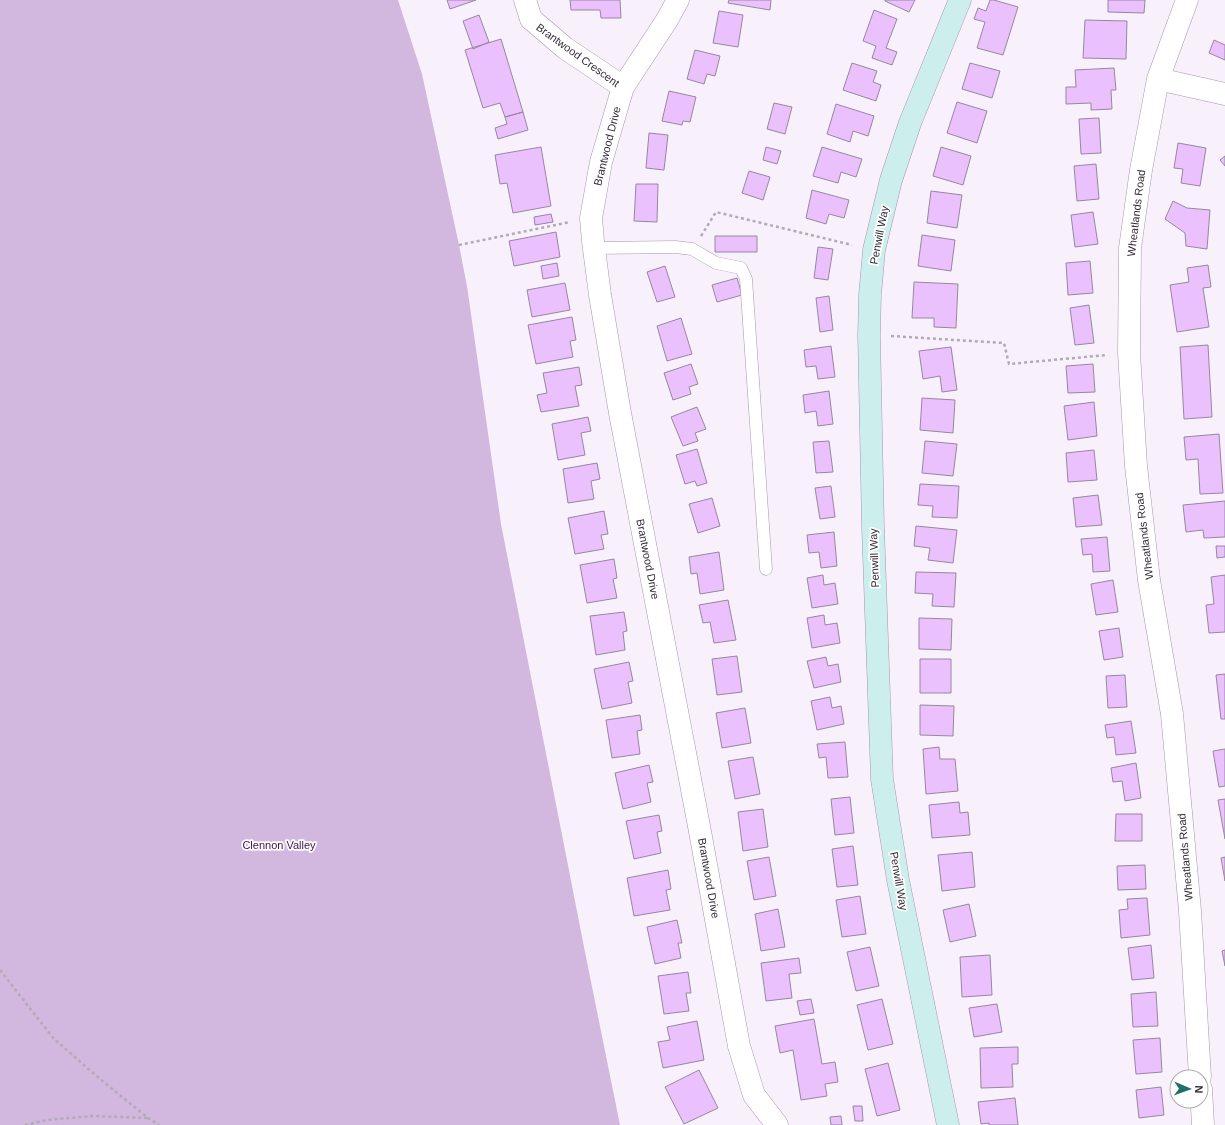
<svg xmlns="http://www.w3.org/2000/svg" width="1225" height="1125" viewBox="0 0 1225 1125" font-family="Helvetica,sans-serif">
  <rect width="100%" height="100%" fill="#f8f1fc"/>
  <path fill="#d2b7de" d="M0,0h398l24,74 37,171 8,41 34,238 84,428 35,173h-620z"/>
  <path fill="#eac1fd" stroke="#9886a0" d="M447,0h29l-26,9z
    M570,0h50l1,18h-20l-1,-8h-29z
    M729,0h42l-1,10 -42,-7z
    M885,0h30l-6,12 -24,-11z
    M990,0h4l24,7 -15,48 -26,-7 8,-26 -11,-3 4,-11 8,3z
    M1108,0h37l-1,13 -36,-1z
    M874,10l23,9 -11,29 11,4 -5,13 -20,-7 4,-12 -13,-5z
    M719,11l24,4 -5,32 -25,-4z
    M479,15l10,27 -16,7 -10,-28z
    M1085,20l42,1 -1,38 -43,-1z
    M501,39l22,73 -18,5 -5,-14 -17,5 -18,-58z
    M1214,40l11,5v15l-16,-7z
    M695,50l25,6 -5,20 -8,-2 -3,10 -17,-5z
    M852,63l25,8 -4,11 8,3 -5,16 -33,-11z
    M970,63l30,8 -8,27 -30,-9z
    M1114,68l2,22h-5l1,19 -21,1v-7l-25,1v-17h10l-1,-17z
    M669,91l27,6 -6,25 -7,-1 -1,4 -20,-4z
    M957,102l30,9 -10,32 -30,-10z
    M774,103l18,4 -7,27 -18,-5z
    M836,104l38,12 -6,20 -15,-5 -3,11 -23,-8z
    M523,112l5,18 -30,9 -3,-11 12,-4 -2,-7z
    M1099,118l2,35 -20,1 -2,-35z
    M649,133l19,2 -4,35 -18,-2z
    M1178,143l28,5 -6,38 -19,-3 2,-14 -9,-1z
    M541,147l10,59 -38,7 -6,-30 -7,1 -5,-29z
    M766,147l15,4 -4,13 -14,-4z
    M822,147l40,12 -6,18 -15,-5 -3,11 -25,-7z
    M941,147l30,9 -8,29 -30,-9z
    M1225,156v10l-5,-6z
    M1096,164l3,35 -22,2 -3,-35z
    M749,171l21,6 -7,23 -21,-7z
    M636,184h22l-1,38 -23,-1z
    M812,190l37,10 -5,18 -15,-4 -3,10 -20,-6z
    M931,191l31,4 -5,33 -30,-5z
    M1173,201l14,7 23,2 -3,39 -21,-3 -1,-13 -20,-14z
    M1093,212l5,32 -23,3 -4,-32z
    M551,214l2,8 -18,3 -1,-8z
    M556,232l4,25 -46,9 -5,-25z
    M922,235l33,5 -4,31 -33,-5z
    M715,236h42v16h-42z
    M818,247l15,2 -5,31 -14,-2z
    M1090,261l3,32 -25,2 -2,-32z
    M557,263l2,13 -16,3 -2,-13z
    M1208,265l3,22 -8,1 6,39 -32,5 -7,-47 19,-3 -2,-14z
    M665,266l10,31 -18,5 -10,-30z
    M737,278l5,17 -25,7 -5,-17z
    M914,282l44,2 -2,44 -22,-1v-9h-22z
    M565,283l5,27 -38,7 -5,-27z
    M829,296l4,34 -13,2 -4,-34z
    M1089,305l5,38 -19,2 -5,-37z
    M572,317l4,23 -6,1 3,16 -37,7 -8,-39z
    M681,318l11,36 -25,7 -10,-35z
    M1208,345l4,72 -28,2 -4,-72z
    M831,346l4,31 -17,2 -2,-13 -10,1 -2,-17z
    M951,347l6,43 -15,2 -2,-16 -17,3 -4,-28z
    M691,364l7,20 -9,3 2,7 -18,6 -9,-27z
    M1093,364l2,28 -27,1 -2,-27z
    M579,367l3,18 -7,1 4,20 -38,6 -4,-17 10,-2 -4,-20z
    M829,391l4,33 -15,2 -2,-15 -11,2 -2,-18z
    M922,398l33,2 -2,33 -33,-3z
    M1094,402l3,34 -29,4 -4,-34z
    M697,407l9,22 -11,4 3,8 -15,5 -12,-29z
    M588,417l3,14 -10,2 4,22 -27,5 -6,-36z
    M1219,434l4,59 -23,1 -2,-35 -12,1 -2,-23z
    M829,441l4,31 -17,1 -3,-31z
    M925,441l32,3 -4,32 -31,-3z
    M697,449l10,34 -10,3 -2,-5 -10,3 -9,-29z
    M1094,450l3,30 -29,2 -2,-29z
    M597,463l3,16 -9,2 3,18 -26,4 -5,-34z
    M920,484l39,2 -2,32 -25,-1 1,-11 -15,-1z
    M831,486l4,31 -15,2 -5,-31z
    M1098,495l4,30 -26,2 -3,-29z
    M712,498l8,28 -22,7 -9,-29z
    M1225,501v36l-21,1 -1,-8 -17,2 -3,-27z
    M604,511l4,23 -7,1 3,14 -29,5 -7,-36z
    M916,526l41,4 -4,33 -25,-3 2,-12 -16,-2z
    M834,532l3,34 -16,2 -2,-16 -10,1 -2,-18z
    M1107,537l3,34 -17,1 -1,-18 -9,1 -2,-16z
    M1216,546h9v11l-8,1z
    M719,552l5,38 -24,4 -3,-21 -6,1 -2,-17z
    M614,559l3,19 -4,1 4,19 -30,5 -7,-38z
    M916,572l40,1 -2,34 -22,-1 1,-12 -18,-1z
    M823,575l1,10 11,-2 3,21 -26,4 -5,-30z
    M1225,575v57l-16,1 -3,-28 8,-1 -3,-27z
    M1113,580l5,32 -22,3 -5,-31z
    M728,600l8,40 -22,3 -4,-21 -7,1 -4,-18z
    M624,612l3,19 -4,1 2,18 -29,5 -6,-39z
    M824,615l1,10 12,-2 3,20 -28,5 -5,-30z
    M919,618l33,1 -1,31 -32,-1z
    M1119,628l4,29 -19,3 -5,-29z
    M737,656l5,36 -25,3 -5,-36z
    M826,657l2,9 10,-2 3,18 -27,6 -7,-27z
    M920,659h31v34h-31z
    M629,662l4,19 -5,1 4,21 -30,6 -8,-40z
    M1225,674v45h-4l-5,-44z
    M1125,675l2,32 -19,1 -2,-32z
    M830,697l2,11 9,-2 3,18 -27,6 -6,-29z
    M920,705l34,1 -1,30 -33,-1z
    M745,708l6,35 -29,5 -6,-35z
    M640,715l2,15 -5,1 3,23 -28,4 -6,-38z
    M1131,721l5,32 -20,2 -2,-18 -7,1 -2,-13z
    M845,742l3,35 -20,1 -2,-21 -7,1 -2,-14z
    M939,747l1,12h15l3,32 -32,3 -3,-45z
    M1225,749v37l-6,1 -6,-36z
    M753,757l7,37 -25,5 -7,-38z
    M1136,763l5,35 -16,3 -3,-20 -9,1 -2,-14z
    M649,765l4,17 -6,1 4,19 -28,7 -8,-36z
    M850,797l4,36 -19,2 -4,-36z
    M1225,799v40l-7,-39z
    M959,802l1,11 8,-1 2,23 -38,3 -3,-33z
    M763,809l5,38 -25,4 -5,-39z
    M1116,814h26v27h-27z
    M659,815l3,16 -5,1 4,21 -27,6 -8,-38z
    M853,846l5,39 -21,2 -5,-38z
    M972,852l3,35 -33,4 -4,-36z
    M769,857l7,39 -22,4 -7,-39z
    M1225,857v24l-4,-23z
    M1145,865l1,24 -28,1 -1,-24z
    M668,870l3,19 -5,1 4,20 -36,6 -7,-38z
    M860,896l6,38 -24,3 -6,-37z
    M1147,898l3,37 -29,3 -2,-28 9,-1 -1,-10z
    M969,904l7,32 -26,6 -7,-32z
    M778,909l7,38 -24,4 -6,-37z
    M677,920l5,23h-4l3,15 -26,6 -8,-37z
    M1151,945l3,33 -22,2 -4,-32z
    M870,947l9,39 -23,5 -9,-39z
    M1225,950v16l-3,-15z
    M990,955l2,40 -30,2 -2,-40z
    M799,958l2,15 -12,1 3,24 -26,3 -5,-38z
    M688,972l3,21h-5l3,18 -25,3 -6,-38z
    M1156,992l2,34 -25,1 -2,-33z
    M811,999l3,14 -14,2 -3,-14z
    M882,999l11,45 -25,6 -11,-45z
    M997,1004l5,28 -28,5 -5,-29z
    M814,1019l8,45 13,-2 3,20 -13,2 2,12 -26,4 -8,-50 -13,3 -5,-27z
    M697,1021l7,39 -41,8 -5,-26 12,-2 -3,-13z
    M1160,1038l2,34 -26,2 -3,-34z
    M1018,1047v17h-6l1,23 -32,1 -1,-40z
    M888,1063l12,47 -23,6 -12,-47z
    M699,1070l19,38 -34,16 -19,-37z
    M1161,1087l3,28 -25,3 -3,-28z
    M1015,1098l3,27h-29v-2l-8,1 -3,-22z
    M853,1106h9l1,15h-8z
    M841,1116l1,9h-11l-1,-8z"/>
  <g fill="none" stroke-linecap="round" stroke-linejoin="round">
    <g stroke="#a795b0" stroke-width="13">
      <path id="lane" d="M594,248l81,-1 17,2 24,14 25,5 5,11 20,290"/>
    </g>
    <g stroke="#a795b0" stroke-width="23">
      <path id="street" d="M525,0l6,19 34,29 58,39
        M678,0l-11,20 -44,67 -22,75 -10,56 2,23 7,54 20,118 79,413 40,220 15,49 23,30
        M1187,0l-29,79 -17,91 -11,78 -1,105 7,113 13,114 23,134 18,197 10,166
        M1158,79l67,15
        M1201,1089l2,36"/>
    </g>
    <g stroke="#a795b0" stroke-width="23">
      <path id="secondary" d="M948,1125l-50,-245 -16,-101 -9,-252 -4,-192 1,-40 4,-45 17,-70 19,-57 50,-123"/>
    </g>
    <path stroke="#b2aab5" stroke-width="2.5" stroke-dasharray="3 3" stroke-linecap="butt" d="M701,236l15,-24 136,33
      M459,245l111,-23
      M891,336l113,7 5,21 98,-9
      M0,970l54,69 46,40 48,39 11,7
      M25,1125l22,-5 46,-4 55,2"/>
    <use href="#lane" stroke="#fff" stroke-width="12"/>
    <use href="#street" stroke="#fff" stroke-width="22"/>
    <use href="#secondary" stroke="#ccefed" stroke-width="22"/>
  </g>
  <g text-anchor="middle" dominant-baseline="central" stroke-width="3.5" stroke-linejoin="round" paint-order="stroke">
    <g font-size="11" fill="#332b36" stroke="#fff">
      <text transform="translate(578 55) rotate(36)">Brantwood Crescent</text>
      <text transform="translate(607 146) rotate(-76)">Brantwood Drive</text>
      <text transform="translate(1136 213) rotate(-83)">Wheatlands Road</text>
      <text transform="translate(879 235) rotate(-79)">Penwill Way</text>
      <text transform="translate(1144 536) rotate(-97)">Wheatlands Road</text>
      <text transform="translate(874 558) rotate(-92)">Penwill Way</text>
      <text transform="translate(648 559) rotate(79)">Brantwood Drive</text>
      <text transform="translate(1185 857) rotate(-95)">Wheatlands Road</text>
      <text transform="translate(709 878) rotate(80)">Brantwood Drive</text>
      <text transform="translate(899 881) rotate(80)">Penwill Way</text>
    </g>
    <g font-size="11" fill="#420f54" stroke="#fff">
      <text x="279" y="845">Clennon Valley</text>
    </g>
  </g>
  <g transform="translate(1189 1089) rotate(92)"><circle r="19" fill="#ffffff" stroke="#adaaaf"/>
  <path d="M0-3L7 15L0 10L-7 15Z" fill="#246e6a"/>
  <text y="-6" font-size="11" font-weight="bold" text-anchor="middle" fill="#332b36">N</text>
  </g>
</svg>
